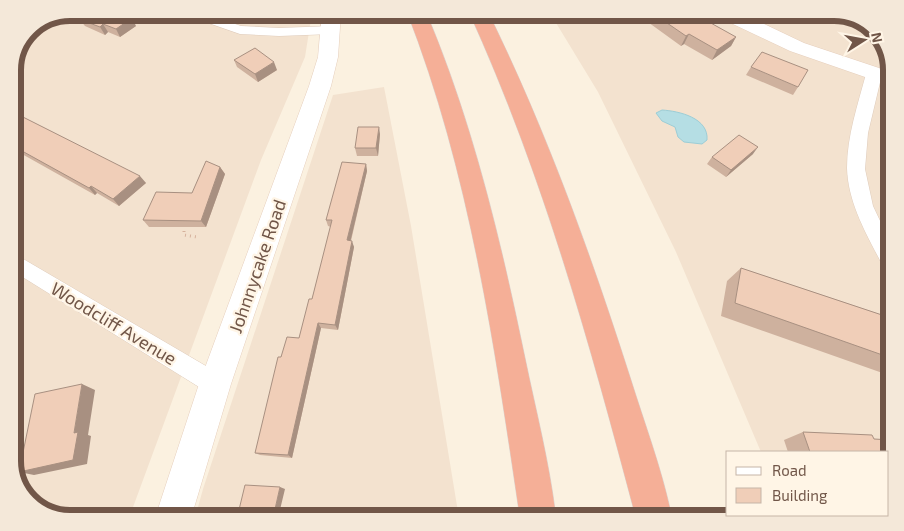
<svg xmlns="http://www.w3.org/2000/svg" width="904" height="531" font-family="'Exo 2',sans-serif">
  <rect width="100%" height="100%" fill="#fbf1e0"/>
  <path fill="#f3e2cf" d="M70 13H312L305 57 261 160 129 518H70L41 511 20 490 13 464V67L30 29Z
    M550 13H834L863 20 884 41 891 67V461L888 475V452H761L676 252 598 92Z
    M384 87 411 226 459 518H195L203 489 333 95Z"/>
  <path fill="#b5dee4" stroke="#9ccdd6" d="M662 110C679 111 709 118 707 140L702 144 684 142 678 137 675 127 662 121 656 113Z"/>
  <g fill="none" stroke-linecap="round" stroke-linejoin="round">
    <defs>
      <path id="street" d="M177 12H200L241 26 279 28 332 26 339 30 332 34 279 36 240 34Z
        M874 69 882 74 868 133 865 169 873 206 891 244V270L884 268C868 237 848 204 847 168 847 136 858 104 866 74Z
        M13 253 223 376 226 384 223 392 215 395 207 392 13 271Z"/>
      <path id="secondary" d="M322 12H341L338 57 331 86 231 384 191 518H155L199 384 309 86 318 57Z
        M714 12H739L804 43 891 72V86L790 51 716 16Z"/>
      <path id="highway" d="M407 12H426C473 123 501 242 525 358 536 411 550 465 556 518H520C495 348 470 173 407 12Z
        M469 12H488C546 130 590 252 630 377 644 422 663 472 672 518H636C590 344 544 177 469 12Z"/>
    </defs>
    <use href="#street" stroke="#dfccbc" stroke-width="1"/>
    <use href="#secondary" stroke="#e6cfbd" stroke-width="1"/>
    <use href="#highway" stroke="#dad3cf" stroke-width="1"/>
    <path stroke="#d5b19c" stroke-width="3" stroke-dasharray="1 4" stroke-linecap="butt" d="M184 226V235L197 237"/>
    <use href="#street" fill="#fff" fill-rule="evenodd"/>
    <use href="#secondary" fill="#fff" fill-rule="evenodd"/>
    <use href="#highway" fill="#f5af97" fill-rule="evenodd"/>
  </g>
  <path fill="#ceb19e" d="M634 12H680L736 37 731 46 712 60 684 44 681 46Z
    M79 19 136 26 120 37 108 32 105 35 85 26Z
    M234 60 277 70 258 82 237 67Z
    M751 67 798 87 793 95 746 75Z
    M13 112 146 183 119 206 97 193 95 195 13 149Z
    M380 134 378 156H357L355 148Z
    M753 154 726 177 707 164 712 157Z
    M366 164 367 171 351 241 354 247 338 330 321 328 292 458 260 455 255 453 281 357 299 338 312 299 331 227 328 226 326 220Z
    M220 167 225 174 206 227H149L143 220 192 193Z
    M741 268 891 318V376L721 316 727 281Z
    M803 432 874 439 888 452H788L784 440Z"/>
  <path fill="#a89081" d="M822 12H834L842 15 813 21 818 13Z
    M132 18 136 26 120 37 116 29Z
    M103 24 108 32 105 35 100 27Z
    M689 34 684 44 681 46 686 36Z
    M736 37 731 46 712 60 717 50Z
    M274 62 277 70 258 82 255 74Z
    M379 127 380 134 378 156 376 148Z
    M758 147 753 154 726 177 731 170Z
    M366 164 367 171 349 247 347 240Z
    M220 167 225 174 206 227 201 221Z
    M140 176 146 183 119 206 113 199Z
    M91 186 97 193 95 195 89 188Z
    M352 241 354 247 338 330 335 325Z
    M318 323 321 328 292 458 288 455Z
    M82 384 95 390 88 435 91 436 87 464 34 475 19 472 74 433Z
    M13 412 21 416 13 425Z
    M280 487 285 489 278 518H273Z"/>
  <path fill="#f0ceb8" stroke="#a89081" d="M89 12H117L132 18 116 29 103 24 100 27 79 19Z
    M651 12H680L682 14 684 12H691L736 37 717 50 689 34 686 36Z
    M255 48 274 62 255 74 234 60Z
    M762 52 808 70 798 87 751 67Z
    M13 112 140 176 113 199 91 186 89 188 13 146Z
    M358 127H379L376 148H355Z
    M739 135 758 147 731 170 712 157Z
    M206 161 220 167 201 221 143 220 156 192 192 193Z
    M342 162 366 164 347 240 352 241 335 325 318 323 288 455 255 453 278 357H281L287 337 299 338 309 299H312L332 220H326Z
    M741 268 891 318V358L735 303Z
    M82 384 74 433 78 432 73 460 19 472 35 394Z
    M803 432 872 435 874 439 891 440 892 461 888 475V452H810Z
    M245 485 280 487 273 518H237Z"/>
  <g text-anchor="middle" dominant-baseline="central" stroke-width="4.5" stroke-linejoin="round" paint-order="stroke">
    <g font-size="18" fill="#715648" stroke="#fff5e6">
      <text transform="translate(257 266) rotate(-71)">Johnnycake Road</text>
      <text transform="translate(114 323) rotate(31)">Woodcliff Avenue</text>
    </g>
  </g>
  <path d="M0 0H904V531H0ZM70 21H834A49 49 0 0 1 883 70V461A49 49 0 0 1 834 510H70A49 49 0 0 1 21 461V70A49 49 0 0 1 70 21Z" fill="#f4e8d9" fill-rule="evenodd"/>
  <path fill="none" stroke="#715648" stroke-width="6" d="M70 21H834A49 49 0 0 1 883 70V461A49 49 0 0 1 834 510H70A49 49 0 0 1 21 461V70A49 49 0 0 1 70 21Z"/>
  <rect x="726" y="451" width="162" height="65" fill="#fff5e6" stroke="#c6b5a7"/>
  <rect x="736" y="467" width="25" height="8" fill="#ffffff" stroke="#c6b5a7"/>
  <text x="772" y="476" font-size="15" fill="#715648">Road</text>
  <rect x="736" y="488" width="25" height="15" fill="#f0ceb8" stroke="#c6b5a7"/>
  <text x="772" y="501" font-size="15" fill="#715648">Building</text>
  <g transform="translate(864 40) rotate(79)" stroke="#fff5e6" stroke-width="4" paint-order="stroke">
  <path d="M0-4L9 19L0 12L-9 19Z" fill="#715648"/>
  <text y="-8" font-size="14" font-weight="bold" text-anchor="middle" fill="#715648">N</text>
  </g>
</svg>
